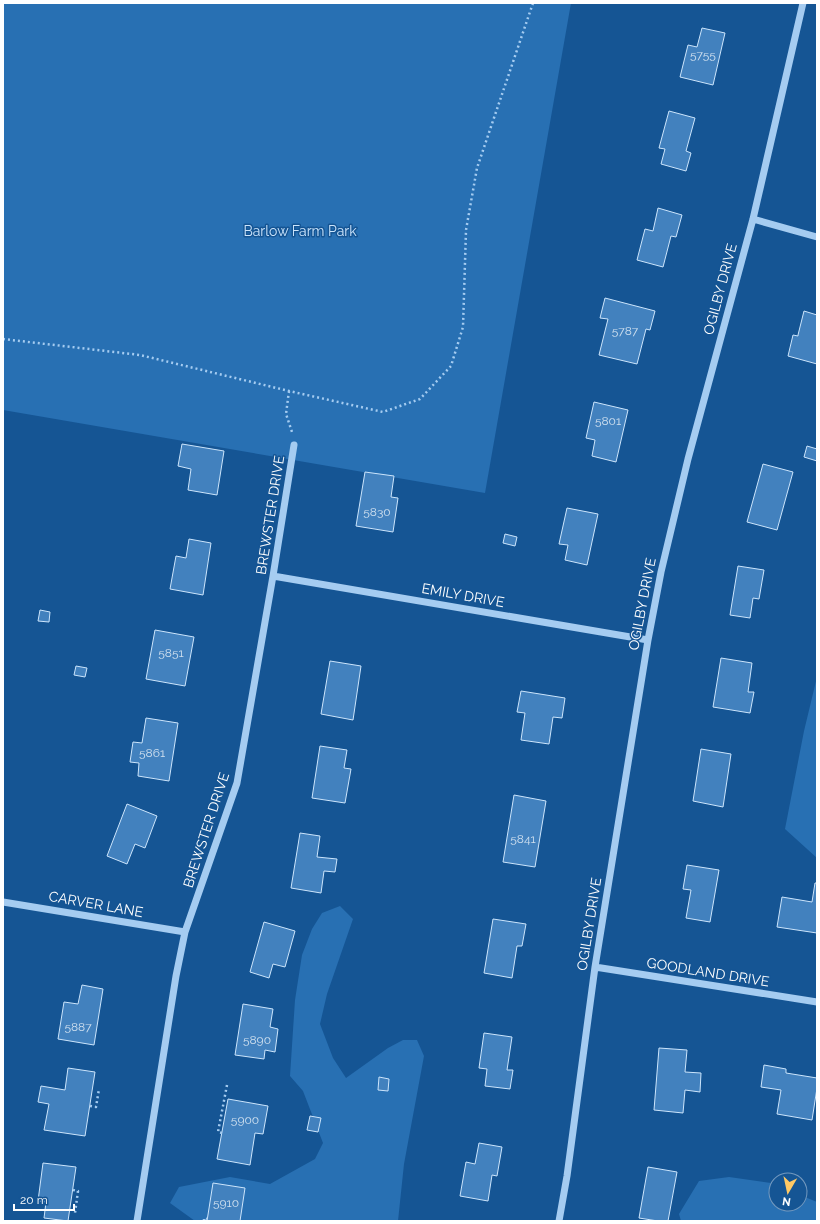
<svg xmlns="http://www.w3.org/2000/svg" width="820" height="1224" font-family="Raleway,sans-serif">
  <rect width="100%" height="100%" fill="#155594"/>
  <path fill="#2870b3" d="M3 3H571L485 493 3 410Z
    M817 677V858L785 829 804 731Z
    M340 906 353 919 327 994 320 1024 333 1058 346 1078 388 1048 403 1040H417L424 1056 404 1164 398 1221H195L170 1203 179 1187 230 1177 270 1184 315 1159 323 1143 303 1091 290 1076 295 1000 302 955 312 929 322 913Z
    M729 1177 771 1183 776 1185V1204H800V1195L817 1202V1221H681L679 1214 699 1181Z"/>
  <path fill="#4281be" stroke="#cce5fc" d="M702 28 725 33 713 85 680 77 688 45 697 47Z
    M669 111 695 118 686 151 691 153 686 171 661 164 665 149 659 148Z
    M658 208 682 215 676 237 671 236 663 267 637 260 645 229 653 231Z
    M605 298 655 311 650 330 646 329 637 364 599 355 608 319 600 318Z
    M804 311 817 315V364L788 356 793 335 798 336V335Z
    M594 402 628 410 616 462 592 456 595 440 586 438Z
    M182 444 224 451 217 495 188 490 191 469 178 466Z
    M807 446 817 449V461L804 457Z
    M763 464 793 472 777 530 747 522Z
    M365 472 394 476 391 497 398 498 393 532 356 526Z
    M567 508 598 514 587 565 565 560 568 545 559 544Z
    M505 534 517 537 515 546 503 543Z
    M189 539 211 543 203 595 170 589 176 556 186 558Z
    M738 566 764 570 759 599 753 598 750 618 730 615Z
    M40 610 50 612 49 622 38 621Z
    M155 630 194 637 185 686 146 679Z
    M721 658 752 663 748 692H754L750 713 713 707Z
    M330 661 361 666 353 720 321 714Z
    M76 666 87 668 85 677 74 675Z
    M521 691 565 698 562 718 553 717 549 744 521 740 525 713 517 712Z
    M146 718 178 723 169 781 138 776 139 763 130 762 133 742 142 743Z
    M320 746 347 750 344 768 351 769 345 803 312 798Z
    M701 749 731 754 723 807 693 801Z
    M514 795 546 801 535 867 503 862Z
    M127 804 157 816 145 848 135 844 127 864 107 856Z
    M300 833 320 836 317 857 337 859 335 872 324 871 321 893 291 888Z
    M687 865 719 870 710 922 686 918 691 890 683 889Z
    M815 883H817V933L777 927 782 897 812 902Z
    M493 919 526 924 522 946H517L512 978 484 973Z
    M264 922 295 931 285 967 273 964 269 978 250 972Z
    M82 985 103 989 94 1045 58 1039 64 1002 78 1004Z
    M243 1004 273 1009 270 1027 278 1029 275 1052 265 1050 264 1059 235 1055Z
    M484 1033 512 1037 507 1070H513L510 1089 485 1086 487 1069 479 1068Z
    M659 1048 687 1050 685 1072 701 1073 700 1092 685 1090 683 1113 654 1110Z
    M764 1065 786 1069V1073L817 1078V1088L812 1120 777 1114 781 1090 761 1087Z
    M68 1068 95 1072 85 1136 44 1130 49 1104 38 1102 41 1086 65 1090Z
    M379 1077 389 1079 388 1091 378 1090Z
    M228 1099 268 1106 263 1134 255 1133 250 1165 217 1159Z
    M310 1116 321 1118 318 1132 307 1130Z
    M479 1143 502 1147 497 1176 492 1175 488 1201 460 1196 466 1162 475 1164Z
    M43 1163 76 1167 68 1221 44 1218 46 1202 38 1201Z
    M648 1167 677 1172 668 1221H658L639 1218Z
    M213 1183 245 1188 240 1221H207Z"/>
  <g fill="none" stroke-linecap="round" stroke-linejoin="round">
    <path stroke="#a5ccf1" stroke-width="2.5" stroke-dasharray="2 3" stroke-linecap="butt" d="M3 339 140 355 289 391 383 412 420 399 451 366 463 327 466 230 477 168 533 3
      M289 391 286 414 292 432
      M90 1106 96 1107 99 1089
      M222 1133 218 1132 227 1085
      M73 1190 78 1191 75 1213
      M204 1221V1218L207 1219"/>
    <path stroke="#a5ccf1" stroke-width="7" d="M753 219 817 237
      M273 576 648 640
      M3 902 185 932
      M595 967 817 1002
      M137 1221 176 976 185 932 237 783 273 576 294 445
      M559 1221 567 1176 595 967 648 640 661 572 688 459 753 219 803 3"/>
  </g>
  <g text-anchor="middle" dominant-baseline="central" stroke-width="3" stroke-linejoin="round" paint-order="stroke">
    <g font-size="12" fill="#d0e0ef">
      <text x="703" y="55">5755</text>
      <text x="625" y="331">5787</text>
      <text x="608" y="421">5801</text>
      <text x="377" y="512">5830</text>
      <text x="171" y="653">5851</text>
      <text x="152" y="753">5861</text>
      <text x="523" y="839">5841</text>
      <text x="78" y="1027">5887</text>
      <text x="257" y="1040">5890</text>
      <text x="245" y="1120">5900</text>
      <text x="226" y="1203">5910</text>
    </g>
    <g font-size="14" fill="#cce5fc" stroke="#155594">
      <text x="300" y="231">Barlow Farm Park</text>
    </g>
    <g font-size="14" fill="#fff" stroke="#155594">
      <text transform="translate(720 289) rotate(-75)">OGILBY DRIVE</text>
      <text transform="translate(270 515) rotate(-81)">BREWSTER DRIVE</text>
      <text transform="translate(463 595) rotate(10)">EMILY DRIVE</text>
      <text transform="translate(642 604) rotate(-79)">OGILBY DRIVE</text>
      <text transform="translate(206 830) rotate(-72)">BREWSTER DRIVE</text>
      <text transform="translate(96 904) rotate(10)">CARVER LANE</text>
      <text transform="translate(589 924) rotate(-81)">OGILBY DRIVE</text>
      <text transform="translate(708 972) rotate(9)">GOODLAND DRIVE</text>
    </g>
  </g>
  <rect width="820" height="1224" fill="none" stroke="#ffffff" stroke-width="8"/>
  <g transform="translate(788 1192) rotate(189)"><circle r="19" fill="#155594" stroke="#7399bf"/>
  <path d="M0-3L7 15L0 10L-7 15Z" fill="#ffc965"/>
  <text y="-6" font-size="11" font-weight="bold" text-anchor="middle" fill="#ffffff">N</text>
  </g>
  <path d="M14 1204v6h60v-6" fill="none" stroke="#ffffff" stroke-width="2"/>
  <text x="20" y="1204" font-size="12" fill="#ffffff" stroke="#155594" stroke-width="3" paint-order="stroke">20 m</text>
</svg>
